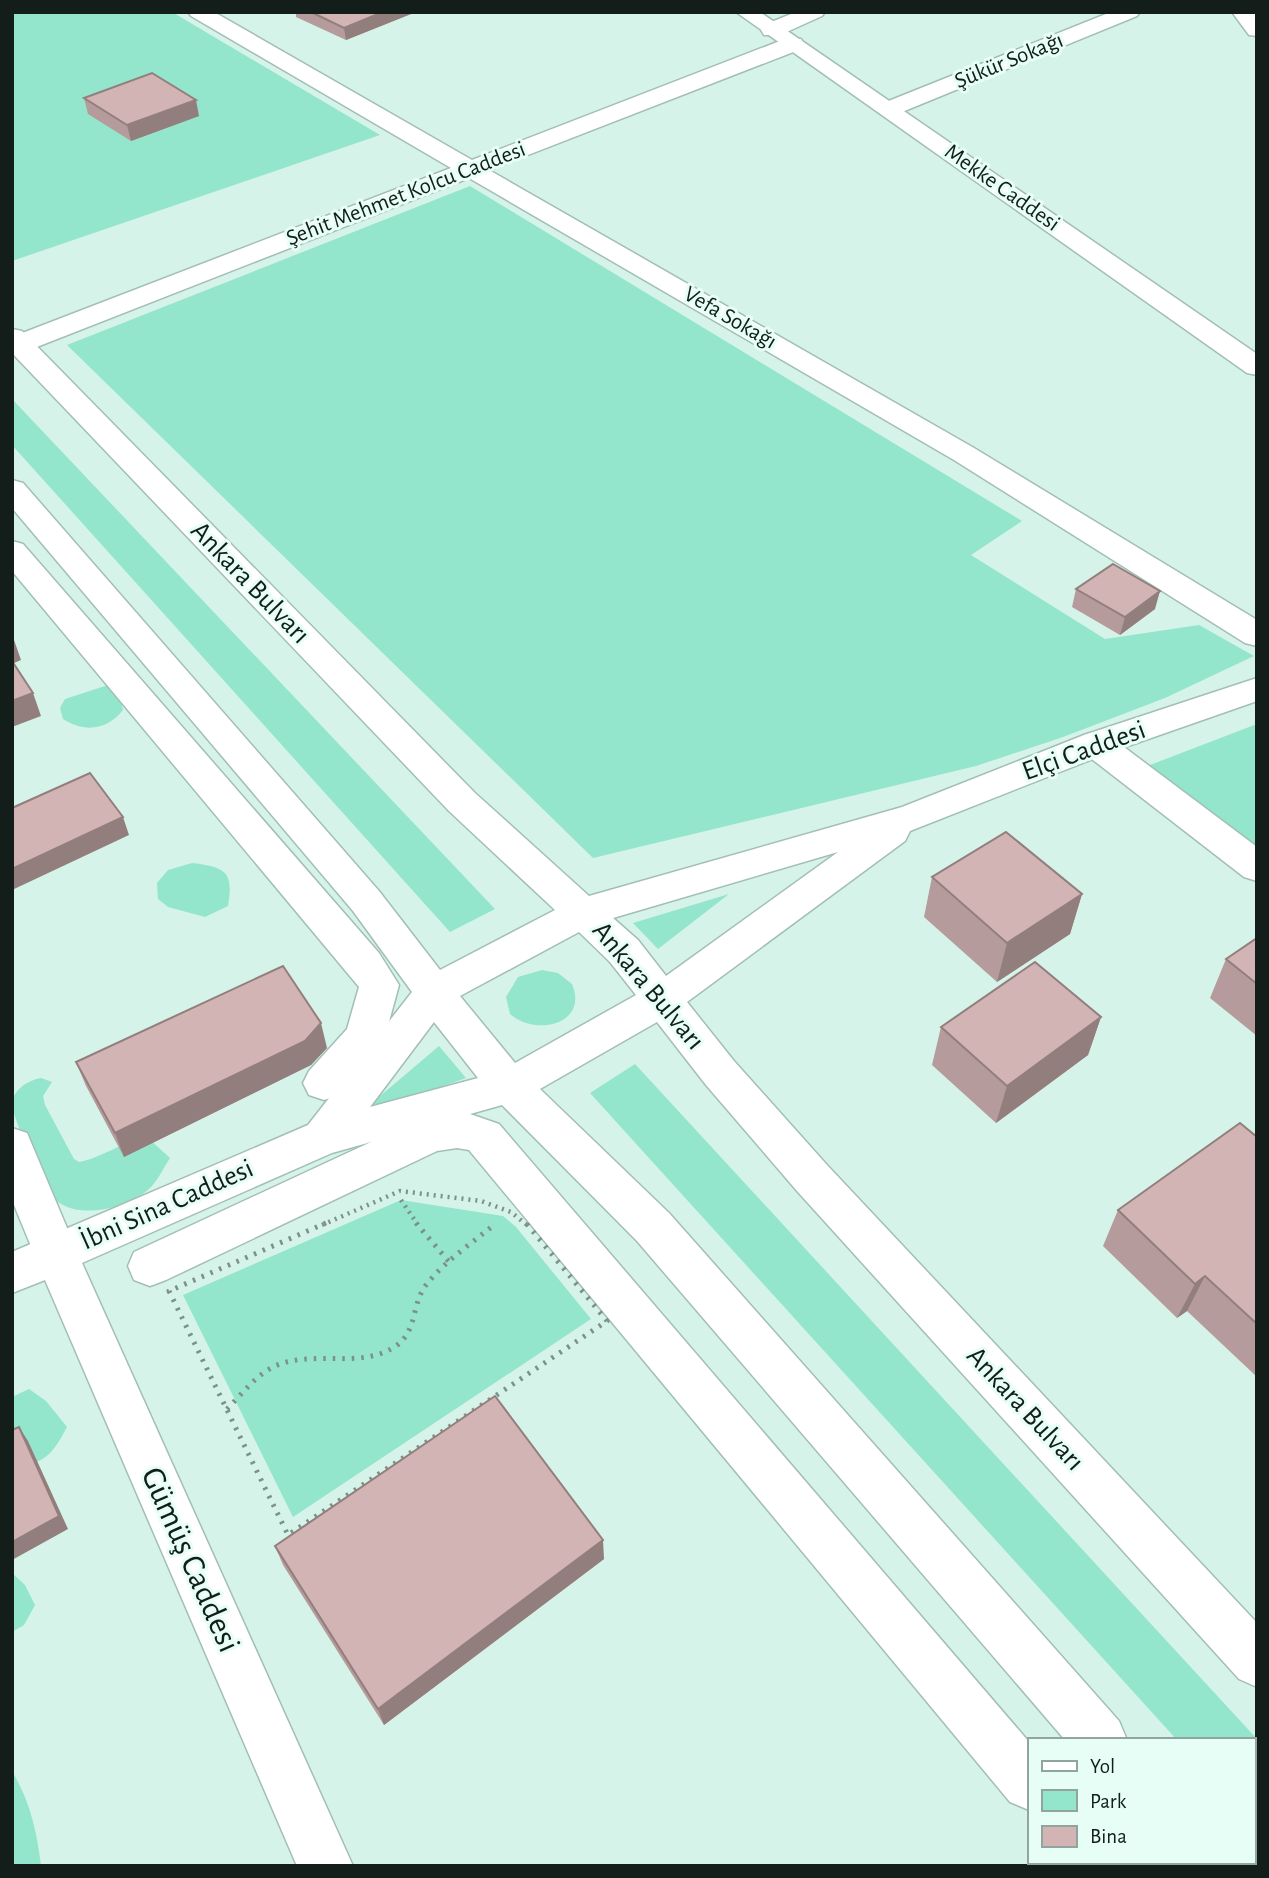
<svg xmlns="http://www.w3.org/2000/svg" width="1269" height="1878" font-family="'Alegreya Sans',sans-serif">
  <rect width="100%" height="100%" fill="#d5f3e8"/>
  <path fill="#93e6cb" d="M12 12H172L380 135 12 261Z
    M470 186 1022 521 971 555 1105 639 1199 625 1254 656 1165 698 1063 737 976 766 593 858 67 345Z
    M12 399 495 909 450 932 12 445Z
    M108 685 120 698 123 710C107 730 85 733 63 719L60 708 65 699Z
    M1257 724V850L1150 765Z
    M192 863C225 867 234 871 228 906L205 917 168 907 158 899 157 883 168 870Z
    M729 894 658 949 633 923Z
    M542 970 558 973 572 984C589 1024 536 1037 510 1014L506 997 518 977Z
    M439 1046 466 1078 378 1109 373 1102Z
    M635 1064 1257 1739V1828L1253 1824V1740H1177L590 1093Z
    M41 1078 52 1082 43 1096 45 1105 74 1159 79 1162C105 1157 120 1141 149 1139L170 1158C164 1167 159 1178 152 1186 133 1207 82 1220 58 1202 45 1193 15 1122 12 1106 11 1091 28 1080 41 1078Z
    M401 1200 503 1216 516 1227 591 1319 293 1517 183 1295Z
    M29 1389 46 1401 67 1427C51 1457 45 1462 12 1469V1397Z
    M12 1573 25 1585 35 1605 24 1625 12 1632Z
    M12 1771C30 1801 37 1832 41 1866H12Z"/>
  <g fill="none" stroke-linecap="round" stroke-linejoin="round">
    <defs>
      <path id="street" d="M188 12H214L472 160 785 39H801L804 44 801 49 489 170 974 448 1257 620V646L1245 643 954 460 469 178 29 350 12 351V337L451 168 191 16Z
        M796 12H825L822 16 780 35H764L761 30 764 25Z
        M1111 12H1140L1137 16 897 114H881L878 109 881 104Z
        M12 541 23 544 379 953 399 985 387 1029 369 1062 339 1095 324 1100 309 1095 303 1083 309 1071 347 1029 359 987 12 571Z
        M1096 732 1108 735 1257 847V881L1244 877 1084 753 1079 744 1084 735Z
        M457 1112 470 1114 499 1124 1029 1742V1810L1010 1802 469 1150 457 1148 437 1151 166 1280 150 1286 134 1280 128 1266 134 1252 414 1122Z
        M12 1128 27 1133 78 1254 72 1268 56 1274 40 1268 12 1200Z
        M1068 1862H1125L1127 1866H1070Z"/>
      <path id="secondary" d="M736 12H760L1257 354V375L1247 373Z
        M1232 12H1253L1257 16V36L1249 35Z
        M12 329 22 331 475 793 589 896 902 807 1084 735 1257 678V701L1108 753 910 831 905 841 687 1002 734 1061 827 1165 1257 1623V1687L1239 1679 797 1191 706 1085 657 1022 540 1089 669 1213 1119 1721 1127 1740H1065L637 1241 502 1105 332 1153 82 1263 353 1866H297L45 1280 12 1293V1252L308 1125 412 992 353 911 12 508V480L23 483 379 891 440 970 555 910 449 811 12 353ZM838 852 666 976 638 940 613 918ZM579 932 610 962 636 995 515 1063 460 996ZM434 1022 478 1078 370 1107Z
        M1179 1862H1236L1238 1866H1181Z"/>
    </defs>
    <use href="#street" stroke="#a3bfb5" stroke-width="3"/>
    <use href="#secondary" stroke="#a3bfb5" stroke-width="3"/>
    <path stroke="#7c918a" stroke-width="4.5" stroke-dasharray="2 5" stroke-linecap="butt" d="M401 1200 418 1225
      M322 1225 400 1191 481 1201 511 1212 527 1225"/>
    <path stroke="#7c918a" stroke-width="5" stroke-dasharray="2.5 7" stroke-linecap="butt" d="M326 1223 169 1291 288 1535 607 1321 526 1223
      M416 1223 450 1263
      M227 1409C242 1394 256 1375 275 1366 313 1349 360 1370 396 1346 418 1330 411 1305 426 1285 445 1261 472 1243 495 1224"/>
    <use href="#street" fill="#fff" fill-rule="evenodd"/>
    <use href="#secondary" fill="#fff" fill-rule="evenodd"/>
  </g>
  <path fill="#b59b9b" d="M296 12H416L346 40 296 17Z
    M84 98 199 116 131 141 88 114Z
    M1076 589 1155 609 1120 635 1072 607Z
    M932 877 1082 894 1070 934 997 982 924 917Z
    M1257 938V1036L1210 998 1226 959Z
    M1101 1017 1088 1055 996 1123 932 1065 941 1027Z
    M327 1048 311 1065 124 1157 86 1086 76 1062Z
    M1257 1137V1377L1187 1311 1177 1318 1103 1246 1118 1210Z
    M275 1546 604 1559 384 1725 283 1565Z"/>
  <path fill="#937e7e" d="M383 12H416L346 40 344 28Z
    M196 100 199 116 131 141 127 125Z
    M1160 591 1155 609 1120 635 1125 617Z
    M13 637 21 660 12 664V638Z
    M33 693 41 716 12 727V701Z
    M123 817 129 835 12 890V869Z
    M1082 894 1070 934 997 982 1007 943Z
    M1101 1017 1088 1055 996 1123 1007 1086Z
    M321 1023 327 1048 311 1065 124 1157 115 1133Z
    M1205 1276 1187 1311 1177 1318 1195 1284Z
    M19 1427 28 1441 68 1529 12 1560V1542Z
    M603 1540 604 1559 384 1725 378 1709Z"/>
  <path fill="#d2b4b4" stroke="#937e7e" stroke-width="2" d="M311 12H383L344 28Z
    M152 73 196 100 127 125 84 98Z
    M1113 564 1160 591 1125 617 1076 589Z
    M12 661 33 693 12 701Z
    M90 773 123 817 12 869V808Z
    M1006 832 1082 894 1007 943 932 877Z
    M1257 938V984L1226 959Z
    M1035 962 1101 1017 1007 1086 941 1027Z
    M283 966 321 1023 305 1041 115 1133 76 1062Z
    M1240 1123 1257 1137V1324L1205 1276 1195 1284 1118 1210Z
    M495 1396 603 1540 378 1709 275 1546Z
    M19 1427 59 1516 12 1542V1430Z"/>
  <g text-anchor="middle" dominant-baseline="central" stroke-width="6" stroke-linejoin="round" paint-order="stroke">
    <g font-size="23" fill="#131e1b" stroke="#e6fef6">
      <text transform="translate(1009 61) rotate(-22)">Şükür Sokağı</text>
      <text transform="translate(1002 188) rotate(35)">Mekke Caddesi</text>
      <text transform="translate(406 194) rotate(-21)">Şehit Mehmet Kolcu Caddesi</text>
      <text transform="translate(730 318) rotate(30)">Vefa Sokağı</text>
    </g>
    <g font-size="28" fill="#131e1b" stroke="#e6fef6">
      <text transform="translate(250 583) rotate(46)">Ankara Bulvarı</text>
      <text transform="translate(1084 751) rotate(-20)">Elçi Caddesi</text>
      <text transform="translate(648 986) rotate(50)">Ankara Bulvarı</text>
      <text transform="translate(167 1205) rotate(-24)">İbni Sina Caddesi</text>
      <text transform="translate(1025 1409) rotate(47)">Ankara Bulvarı</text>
    </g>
    <g font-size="33" fill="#131e1b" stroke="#e6fef6">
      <text transform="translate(190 1560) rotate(66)">Gümüş Caddesi</text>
    </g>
  </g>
  <rect width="1269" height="1878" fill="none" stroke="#131e1b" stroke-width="28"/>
  <rect x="1028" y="1738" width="228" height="126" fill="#e6fef6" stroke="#92a49e" stroke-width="2"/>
  <rect x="1042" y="1761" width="35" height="10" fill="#ffffff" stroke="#92a49e" stroke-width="2"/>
  <text x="1090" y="1773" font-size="21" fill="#131e1b">Yol</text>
  <rect x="1042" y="1790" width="35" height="21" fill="#93e6cb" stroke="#92a49e" stroke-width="2"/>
  <text x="1090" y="1808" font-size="21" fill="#131e1b">Park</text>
  <rect x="1042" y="1826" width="35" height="21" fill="#d2b4b4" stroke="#92a49e" stroke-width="2"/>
  <text x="1090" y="1843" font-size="21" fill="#131e1b">Bina</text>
</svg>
